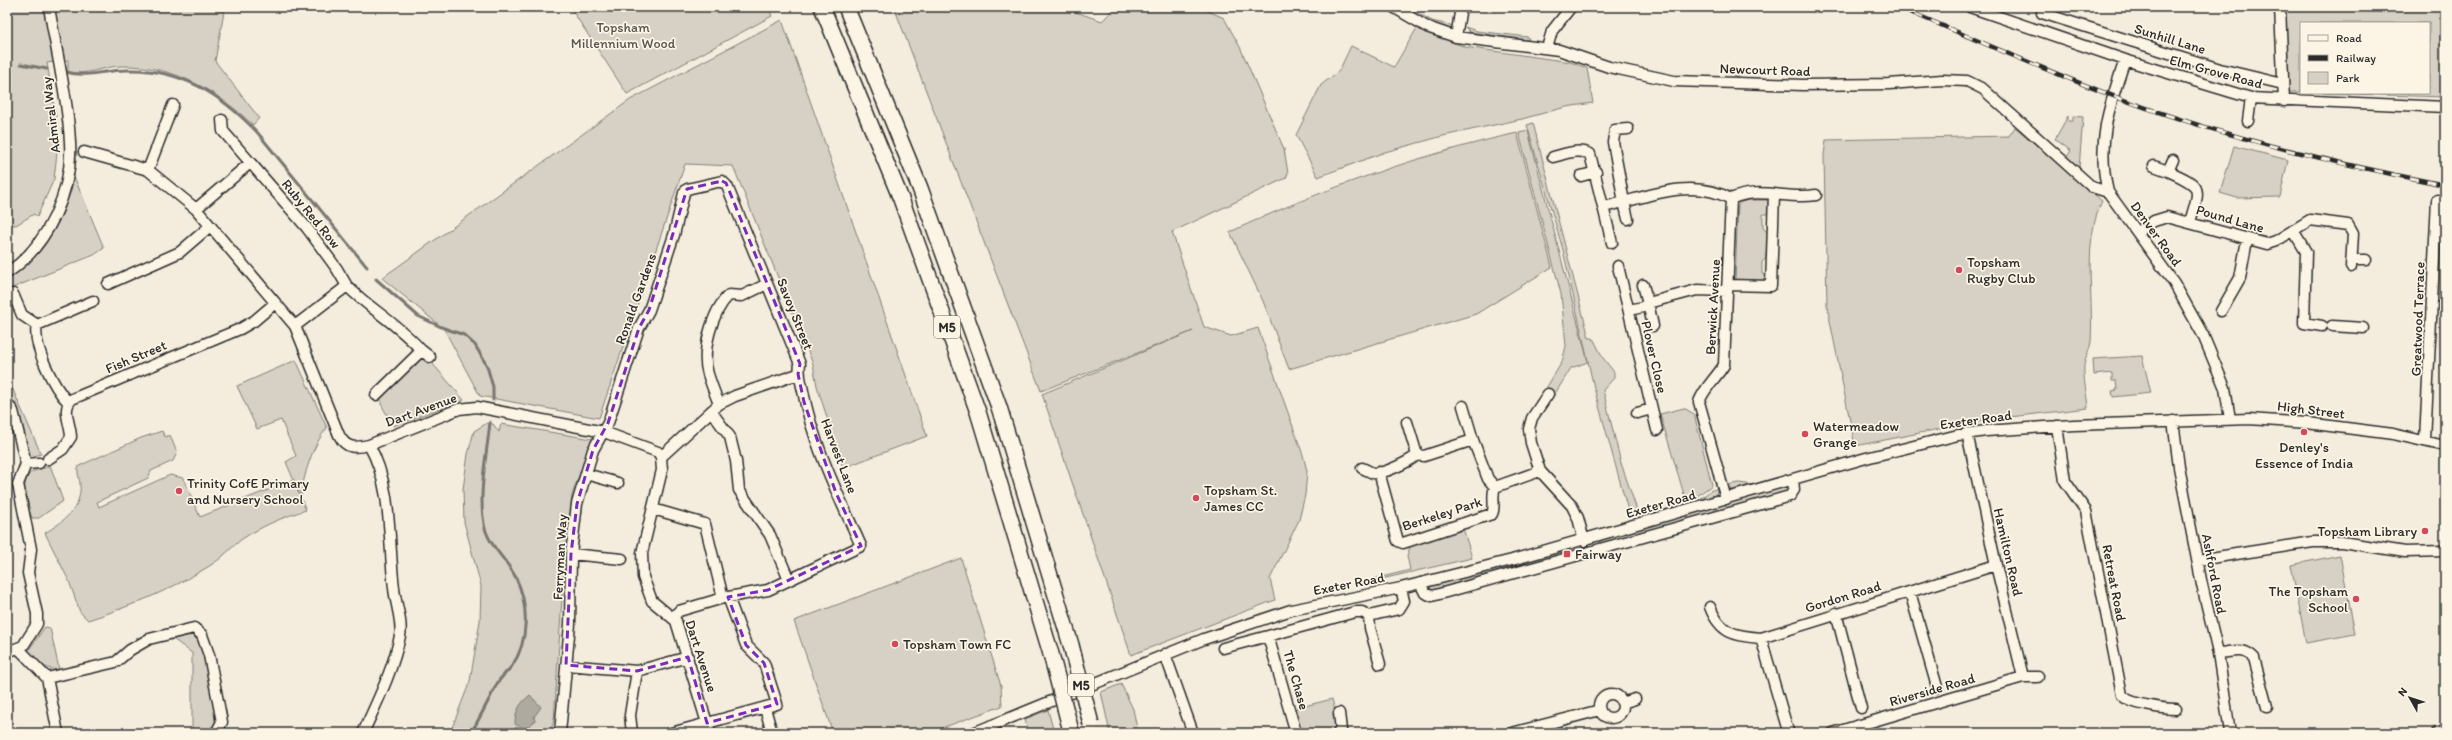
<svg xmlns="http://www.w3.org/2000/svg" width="2452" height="740" font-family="Itim,sans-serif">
  <rect width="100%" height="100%" fill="#f4edde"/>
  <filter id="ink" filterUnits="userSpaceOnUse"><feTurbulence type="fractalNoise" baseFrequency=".025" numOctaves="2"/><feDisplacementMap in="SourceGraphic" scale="8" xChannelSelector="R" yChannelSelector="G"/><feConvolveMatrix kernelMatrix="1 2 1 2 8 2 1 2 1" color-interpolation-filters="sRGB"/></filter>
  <g filter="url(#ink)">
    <path fill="#d6d1c4" stroke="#807e78" d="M7 7H225L215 61 259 118 253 125C217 91 174 65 122 66 104 66 87 76 68 72V60L47 63 59 135 54 179 37 217 34 214 16 225 7 224Z
      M570 7H768L772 16 627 94Z
      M894 7H1061L1102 21 1116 7H1199L1224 18 1240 47 1284 149 1288 173 1286 178 1172 232 1204 327 1231 336 1258 328 1303 455 1307 471 1305 495 1299 520 1270 579 1275 600 1131 655 1042 394 1193 331 1041 391Z
      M1401 7H1407L1432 21 1454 26 1450 30 1425 22Z
      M2285 7H2445V97L2322 93H2429V23H2301V92H2287Z
      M782 20 927 436 843 468 817 386 813 364 733 166 685 164 599 418 480 396 444 329 382 278 630 100Z
      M1465 27 1477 31 1528 37 1529 40 1470 32Z
      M1417 28 1465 47 1570 62 1587 68 1593 103 1566 107 1522 119 1443 136 1385 152 1318 177 1296 135 1321 85 1339 71 1351 46 1394 67Z
      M2068 116V121H2073V116L2083 117 2079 169 2066 158 2071 151 2055 139Z
      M1533 123 1589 338H1593L1603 358 1614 372V378L1603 390 1621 463 1638 513 1629 514 1594 388 1563 250 1527 125Z
      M2015 127 2102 201C2082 244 2094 295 2091 342 2090 350 2085 357 2084 365 2083 379 2087 395 2088 408L1984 420 1855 446 1827 306 1824 155 1826 140 2009 136Z
      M1528 131 1588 362 1571 368 1553 397 1545 390 1562 362 1566 346 1561 294 1519 133Z
      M1517 133 1552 267 1476 314 1289 369 1263 301 1230 232C1322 189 1418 155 1517 133Z
      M2234 146 2288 160 2280 197 2237 198 2220 193Z
      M71 174H73L104 248 94 255 7 290V279L27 263 57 223Z
      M1749 200H1769V214H1763V228L1768 233 1766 258 1762 262V274L1768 275V283L1735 282 1738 205 1741 202Z
      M423 355 432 363 464 400 393 426 381 404V397Z
      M2142 356 2151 393 2113 397 2112 391 2117 390 2116 381H2112V373L2094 375 2093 359Z
      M296 360 327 428C313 444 303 476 301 497L286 462 296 456 281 420 257 429 237 386Z
      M7 376 41 454 34 456 30 454 17 404 7 396Z
      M1684 408 1694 414 1712 485 1693 499 1686 501 1660 414Z
      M487 423 493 424 499 432 501 424 592 439 572 495 563 583 554 720 552 727 546 733H450L470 681 480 621 481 586 464 522 463 489 468 454 474 431Z
      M162 431 165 437 170 435 177 453 173 461 151 471 148 478 97 502 99 507 170 475 183 478 200 517 293 480 306 510C283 517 262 526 242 539 231 547 223 558 211 565 173 589 132 606 88 620L80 612 69 581 45 533C63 522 82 508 80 485 80 479 76 472 79 466L141 438Z
      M50 465 63 501 39 518H32C28 507 18 481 32 472 38 469 44 469 50 465Z
      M1739 483 1754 485 1733 491 1726 485Z
      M1785 487 1789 488V492L1595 547 1602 540 1609 537Z
      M1718 488 1715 497 1695 503 1710 491Z
      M1463 528 1472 558 1386 578 1374 579 1410 570 1407 556 1411 544Z
      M1561 551 1564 555 1432 592 1429 589 1433 585Z
      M2340 555 2355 634 2306 643 2291 565Z
      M961 558 1001 686 1002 706 928 733H833L794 621Z
      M45 627 50 628 59 669C48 672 33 660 28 651Z
      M192 635 201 644 214 707 215 722 210 730 192 733V653L173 639Z
      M1121 684 1133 709 1138 733H1110L1101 692Z
      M1332 699 1338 722 1331 733H1300L1293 709Z
      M1048 710 1054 733H1028L1025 719Z"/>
    <path fill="#afaaa0" stroke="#7a7771" d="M530 695 541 707 534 717 535 721 525 729 515 724C515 711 520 703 530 695Z"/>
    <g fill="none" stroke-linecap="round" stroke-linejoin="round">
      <path stroke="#7a7771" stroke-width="3" d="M7 63 9 64
        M21 64 47 69
        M66 72C86 78 105 70 126 70 180 68 220 94 257 132L367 267
        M376 279 418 316 441 327 464 335 475 345 487 366 493 387V400
        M471 733C481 716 489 699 498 682 502 676 508 671 512 666 529 641 529 605 516 578 507 559 488 546 484 524 478 493 487 454 490 422"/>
      <defs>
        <path id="minor" d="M1393 7 1427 27 1456 37 1559 50 1609 67 1674 81 1803 85 1889 84 1942 80 1967 81 1983 89 2092 187 2108 192
          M1970 7 2125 60 2251 98 2445 107
          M2280 7 2284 101
          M2042 13 2220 69 2283 84
          M1456 37 1461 7
          M1547 48 1552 31 1571 7
          M2125 60C2109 106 2096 143 2108 192L2174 283 2203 335 2225 388 2230 419
          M222 120 223 131 307 228 337 269 347 286
          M2248 121 2251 98
          M84 152 148 170 196 209 295 326 339 435C346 449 355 448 369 445L459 409 477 407 604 432 658 452 661 457 662 470 642 553 643 577 652 601 676 621 710 733
          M1553 157C1565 154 1579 148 1590 154L1612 243
          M2154 166 2168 171 2173 160
          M148 170 173 105
          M2168 171C2204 187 2200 187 2190 222
          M1581 176 1596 172
          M1731 199C1759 186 1787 200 1816 195
          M1604 207 1624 202 1613 142 1615 130 1628 129
          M196 209 250 163
          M1628 219 1624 202C1659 192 1697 180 1731 199
          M2293 230 2306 252 2304 323 2322 326
          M2138 232 2154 221 2167 217 2267 244 2276 241 2310 220 2348 225 2353 234 2351 267
          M2352 260H2366
          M1618 266 1657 430
          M7 273C48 246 73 190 70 142 68 99 56 50 49 7
          M108 284 180 252 209 227
          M1728 285 1771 286 1774 194
          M13 294 22 315 37 325
          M1629 310 1643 307 1648 303 1643 285
          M2221 311 2240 278 2247 240
          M295 326 347 286C371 310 398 324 421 350L420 352 376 395
          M1653 326 1648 303 1697 290 1727 291
          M2332 326 2363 328
          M421 350 430 357
          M1548 394 1532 418 1529 429 1531 443 1540 471 1572 506 1578 518 1584 541
          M68 402C54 388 32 345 37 325L93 301
          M7 404 13 411 26 464
          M719 404C715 394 711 384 708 374 701 352 712 311 729 295L742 296 767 284
          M1463 406 1473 440
          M711 411 730 437 736 461 739 490 770 535 789 580
          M1637 413 1652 409
          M2173 421 2179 467 2202 585 2218 653 2230 733
          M1407 422 1417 455
          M2057 426 2065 481 2086 511 2122 695C2128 704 2165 709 2176 709
          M1967 433 1996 565 2023 677
          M2425 440 2437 200
          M661 457 719 404 735 396 798 374
          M48 459 63 449 71 437C71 425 61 409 72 399L240 329 254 321 274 304
          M1362 468C1365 469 1370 472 1373 473 1383 475 1410 461 1417 455L1424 456 1473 440 1488 479 1495 487
          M1379 472 1398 541 1403 543 1492 514C1496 506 1491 496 1495 487L1540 471
          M586 474 618 483
          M1726 499 1699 402C1704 388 1716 378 1724 365L1731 199
          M653 509 705 524 723 598
          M571 554 622 559
          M2198 560 2313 542H2342L2405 552 2445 551
          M1420 583 1425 593 1432 596 1790 496 1794 490 1793 479
          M1910 592 1937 687
          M1710 607C1720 633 1734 636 1761 638L1996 565
          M1836 613 1861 708
          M1369 616 1370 628 1380 664
          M1761 638 1788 731
          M1223 648 1268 636
          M19 649 47 678 58 733
          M7 652 23 646 37 624V614L28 573 31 549 18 484 26 464 39 463
          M2218 653C2232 653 2243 646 2254 658L2267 707
          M1165 654 1193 733
          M566 665 637 671 688 657
          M47 678 116 662 130 650 149 639 194 628 202 635 209 655 222 722 216 733
          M1599 706a12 12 0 1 1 24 0a12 12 0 1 1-24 0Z
          M1622 703 1635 699
          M765 708 772 733
          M363 733C377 702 393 670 400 636 403 622 395 602 394 588 388 541 393 487 369 445
          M560 733 570 624 571 554 577 504 593 450 608 423 639 328 649 310 674 235 684 193 687 189 722 181 727 186 800 364C798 375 801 381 803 391 813 445 839 496 861 546L768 590 723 598 679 611 673 617
          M632 733 630 715 637 671
          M671 733 777 704 764 663 746 645 728 597
          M973 733 1204 639 1291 610 1401 588 1512 560 1866 458 1958 435 1986 431 2074 425 2249 419 2307 423 2393 434 2445 446
          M1296 733 1268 636 1355 612H1362L1369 616 1399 609 1404 601 1401 588
          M1338 733 1341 730 1339 713
          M1512 733 1600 710
          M1833 733 2023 677H2038
          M2437 733 2445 731"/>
        <path id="highway" d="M822 7 901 199 978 412 1051 654
          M846 7 920 188 999 407 1071 645"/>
      </defs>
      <use href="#minor" stroke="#2b2b2b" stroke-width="13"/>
      <use href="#highway" stroke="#2b2b2b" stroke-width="18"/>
      <use href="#minor" stroke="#fcf5e5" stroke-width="10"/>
      <use href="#highway" stroke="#fcf5e5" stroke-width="15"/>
      <defs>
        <path id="rail" d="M1898 7C1973 38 2048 72 2124 100 2228 138 2337 164 2445 185"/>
      </defs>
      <use href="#rail" stroke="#2b2b2b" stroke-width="4.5"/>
      <use href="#rail" stroke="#fcf5e5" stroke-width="3" stroke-dasharray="9" stroke-linecap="butt"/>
      <defs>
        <path id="highway-bridge" d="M1071 645 1091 724
          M1051 654 1071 731"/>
      </defs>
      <use href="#highway-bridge" stroke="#2b2b2b" stroke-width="18" stroke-linecap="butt"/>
      <use href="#highway-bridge" stroke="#fcf5e5" stroke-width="15"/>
    </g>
  </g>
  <path fill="none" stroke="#7b2cbf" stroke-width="3" stroke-dasharray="8 5" stroke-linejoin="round" d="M722 181 726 183 800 364 798 374 804 402 836 493 861 546 768 590 728 597 746 645 764 663 777 704 707 723 688 657 637 671 566 665 571 554 577 504 593 450 608 423 639 328 649 310 687 189Z"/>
  <g fill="#d1495b" stroke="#fcf5e5" stroke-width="1.5">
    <circle cx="1959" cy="270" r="4"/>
    <circle cx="2304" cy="432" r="4"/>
    <circle cx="1805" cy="434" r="4"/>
    <circle cx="179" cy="491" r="4"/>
    <circle cx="1196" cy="498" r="4"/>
    <circle cx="2425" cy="531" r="4"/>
    <rect x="1563" y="550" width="8" height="8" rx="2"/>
    <circle cx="2356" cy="599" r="4"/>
    <circle cx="895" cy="644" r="4"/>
  </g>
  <g text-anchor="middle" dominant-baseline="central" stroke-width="3.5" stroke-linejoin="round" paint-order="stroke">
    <g fill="#fcf5e5" stroke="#6a6863" stroke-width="1">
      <rect x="934" y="316" width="26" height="22" rx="3"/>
      <rect x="1068" y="674" width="26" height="22" rx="3"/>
    </g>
    <g font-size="13" font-weight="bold" fill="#2b2b2b">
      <text x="947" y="327">M5</text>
      <text x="1081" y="685">M5</text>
    </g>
    <g font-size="14" fill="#565451" stroke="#fcf5e5">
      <text x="623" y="27">Topsham<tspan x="623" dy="16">Millennium Wood</tspan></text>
    </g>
    <g font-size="14" fill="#2b2b2b" stroke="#fcf5e5">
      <text transform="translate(2170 39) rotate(17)">Sunhill Lane</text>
      <text transform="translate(1765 70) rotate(2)">Newcourt Road</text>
      <text transform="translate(2216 72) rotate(15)">Elm Grove Road</text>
      <text transform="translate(51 115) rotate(-97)">Admiral Way</text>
      <text transform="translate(311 214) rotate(51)">Ruby Red Row</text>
      <text transform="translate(2230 219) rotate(16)">Pound Lane</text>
      <text transform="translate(2156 234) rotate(54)">Denver Road</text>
      <text transform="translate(636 299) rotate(-70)">Ronald Gardens</text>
      <text transform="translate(1713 307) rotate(-87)">Berwick Avenue</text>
      <text transform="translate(795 314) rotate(68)">Savoy Street</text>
      <text transform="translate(2418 319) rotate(-88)">Greatwood Terrace</text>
      <text transform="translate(136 357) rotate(-23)">Fish Street</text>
      <text transform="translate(1654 357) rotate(77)">Plover Close</text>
      <text transform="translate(421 410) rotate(-20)">Dart Avenue</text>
      <text transform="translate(2311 410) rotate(7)">High Street</text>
      <text transform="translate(1976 420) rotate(-8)">Exeter Road</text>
      <text transform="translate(839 456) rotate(69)">Harvest Lane</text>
      <text transform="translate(1661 504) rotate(-16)">Exeter Road</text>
      <text transform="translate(1442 514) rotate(-18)">Berkeley Park</text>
      <text transform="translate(2008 552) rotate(77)">Hamilton Road</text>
      <text transform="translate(560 557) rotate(-87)">Ferryman Way</text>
      <text transform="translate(2214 574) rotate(79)">Ashford Road</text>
      <text transform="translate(2114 583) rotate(79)">Retreat Road</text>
      <text transform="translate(1349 584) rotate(-11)">Exeter Road</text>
      <text transform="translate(1843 597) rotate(-17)">Gordon Road</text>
      <text transform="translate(701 656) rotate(72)">Dart Avenue</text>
      <text transform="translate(1296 680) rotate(74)">The Chase</text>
      <text transform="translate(1932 690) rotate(-16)">Riverside Road</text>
    </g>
    <g font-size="14" fill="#2b2b2b" stroke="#fcf5e5" text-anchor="start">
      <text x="1967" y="262">Topsham<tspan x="1967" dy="16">Rugby Club</tspan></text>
      <text x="1813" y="426">Watermeadow<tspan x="1813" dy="16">Grange</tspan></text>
      <text x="2304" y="447" text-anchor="middle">Denley's<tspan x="2304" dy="16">Essence of India</tspan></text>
      <text x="187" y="483">Trinity CofE Primary<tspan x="187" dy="16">and Nursery School</tspan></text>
      <text x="1204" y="490">Topsham St.<tspan x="1204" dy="16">James CC</tspan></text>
      <text x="2417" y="531" text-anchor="end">Topsham Library</text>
      <text x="1575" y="554">Fairway</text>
      <text x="2348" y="591" text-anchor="end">The Topsham<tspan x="2348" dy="16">School</tspan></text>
      <text x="903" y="644">Topsham Town FC</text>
    </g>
  </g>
  <rect width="2452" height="740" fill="none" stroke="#fcf5e5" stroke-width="24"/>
  <rect x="12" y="12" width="2428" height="716" fill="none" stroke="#2b2b2b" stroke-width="1.5" filter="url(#ink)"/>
  <rect x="2300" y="22" width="130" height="72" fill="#fcf5e5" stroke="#a8a49b"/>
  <rect x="2308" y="35" width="20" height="6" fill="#fcf5e5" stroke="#a8a49b"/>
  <text x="2336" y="42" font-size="12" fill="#2b2b2b">Road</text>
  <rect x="2308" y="55" width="20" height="6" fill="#2b2b2b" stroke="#a8a49b"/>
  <text x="2336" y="62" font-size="12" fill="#2b2b2b">Railway</text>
  <rect x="2308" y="72" width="20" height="12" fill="#d6d1c4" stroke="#a8a49b"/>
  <text x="2336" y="82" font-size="12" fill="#2b2b2b">Park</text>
  <g transform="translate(2410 698) rotate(309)" stroke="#fcf5e5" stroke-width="3" paint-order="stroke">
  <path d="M0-3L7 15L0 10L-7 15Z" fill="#2b2b2b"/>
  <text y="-6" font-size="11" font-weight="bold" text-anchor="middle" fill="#2b2b2b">N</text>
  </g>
</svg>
